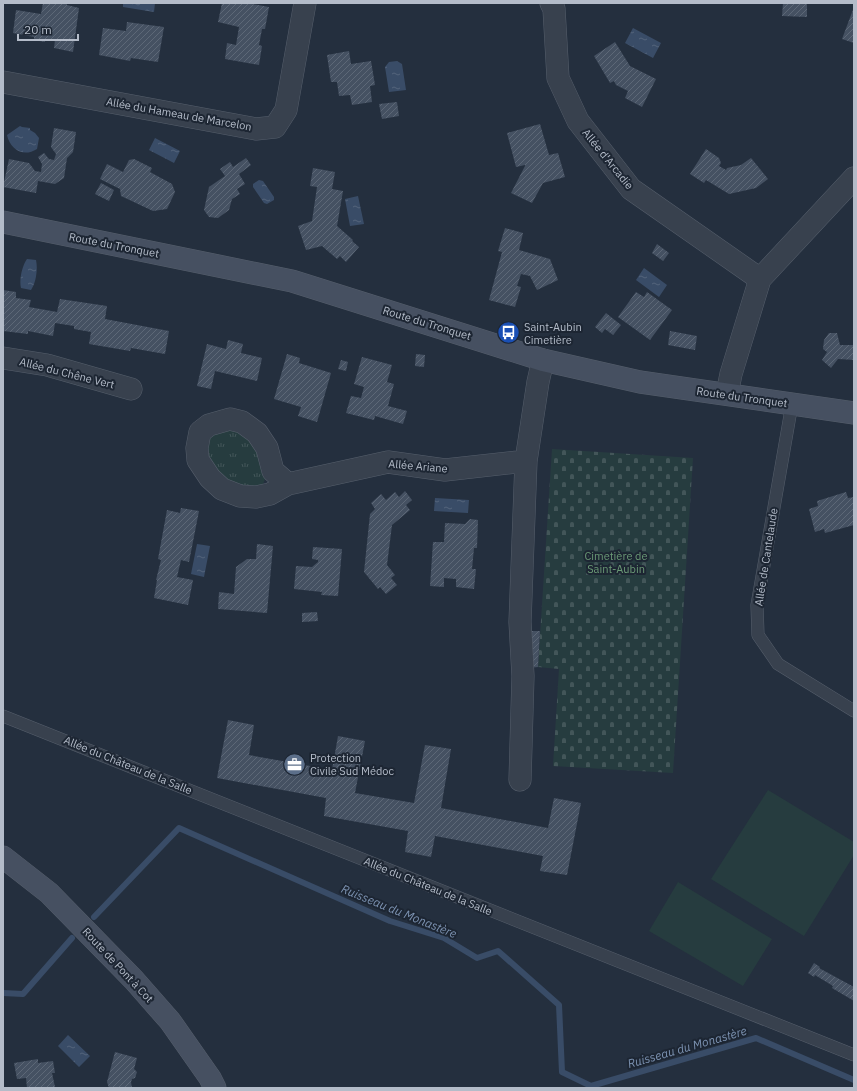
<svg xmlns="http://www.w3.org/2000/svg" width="857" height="1091" font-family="'IBM Plex Sans',sans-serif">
  <defs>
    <pattern id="grass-tufts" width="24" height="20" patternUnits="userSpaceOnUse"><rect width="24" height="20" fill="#263c3f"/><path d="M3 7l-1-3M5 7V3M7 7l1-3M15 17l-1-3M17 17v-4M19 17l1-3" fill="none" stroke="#435659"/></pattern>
    <pattern id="cemetery-stones" width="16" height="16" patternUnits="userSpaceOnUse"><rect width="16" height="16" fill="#263c3f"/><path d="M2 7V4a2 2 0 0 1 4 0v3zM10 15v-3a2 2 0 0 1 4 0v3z" fill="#435659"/></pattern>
    <pattern id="water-ripples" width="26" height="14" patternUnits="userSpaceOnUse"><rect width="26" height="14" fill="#394c67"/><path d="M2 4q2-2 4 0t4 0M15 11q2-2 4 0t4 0" fill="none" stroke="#53647b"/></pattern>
    <pattern id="building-hatch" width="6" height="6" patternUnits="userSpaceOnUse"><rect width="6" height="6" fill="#455162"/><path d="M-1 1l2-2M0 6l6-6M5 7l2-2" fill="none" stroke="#5d6877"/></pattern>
  </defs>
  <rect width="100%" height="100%" fill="#242f3e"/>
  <path fill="url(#grass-tufts)" d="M233 428 254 441 265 470V479L263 484 260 487 252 490 225 480 206 458 209 436Z"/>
  <path fill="url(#cemetery-stones)" d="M552 449 693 458 673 773 553 766 559 669 538 667Z"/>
  <path fill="#263c3f" d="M768 790 854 842V855L804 936 711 879Z
    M678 882 772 939 743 986 649 931Z"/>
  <path fill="url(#water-ripples)" d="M123 3H155L154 12 123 7Z
    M633 28 661 43 653 58 625 43Z
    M397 61 402 64 406 90 389 92 385 67 389 62Z
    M20 126 22 127 30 128V130L35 133 39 138 37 149C23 158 10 149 7 135Z
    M155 138 180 151 174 163 149 150Z
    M259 180 263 181 274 197V200L267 204 264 203 253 187V184Z
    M358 196 364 224 350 226 345 199Z
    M27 259 36 260C38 269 36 283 31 290L21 288C19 280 22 266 27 259Z
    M644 268 667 285 659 297 636 280Z
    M435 498 469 500 468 513 434 511Z
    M197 544 210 546 204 577 191 574Z
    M68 1035 90 1056 79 1067 58 1046Z"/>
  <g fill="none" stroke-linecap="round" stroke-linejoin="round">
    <path stroke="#394c67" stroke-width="6" d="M94 917 179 828 390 921 444 938 477 958 498 951 559 1005 562 1072 591 1086 756 1038 854 1080
      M3 993 23 994 72 938"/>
  </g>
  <path fill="url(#building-hatch)" d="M43 3H67V5L79 8 73 52 54 48 55 40 45 39V42L34 40V37L13 33 16 10 41 14Z
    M222 3H247L269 7 265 29H262L259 45 262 46 259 65 225 59 227 43 236 45 239 27 218 22Z
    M783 3H807V17L782 16Z
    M854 7V43L842 39Z
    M127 22 164 27 158 62 131 58 130 61 99 55 103 28 126 31Z
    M615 42 630 66 656 79 642 107 625 98 628 91 616 85 614 81 610 83 594 56Z
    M349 51 351 64 371 61 375 85 370 86 372 102 352 105 350 95 339 96 337 82H331L327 55Z
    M397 102 399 116 382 119 379 104Z
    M540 124 549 155 558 153 565 177 543 183 532 203 511 193 525 166V165L516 167 507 133Z
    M54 128 76 132 73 152 67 158 64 178 55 184 38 181 36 193 3 187 9 159 29 163 35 171 41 172 42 164 38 157 44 153 49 159 54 160 56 154 51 147Z
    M706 149 719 158 721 163 719 166 726 170 727 168 741 165 751 158 768 179 756 188 729 194 706 180 704 183 690 174Z
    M246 158 251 165 239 174 245 184 237 189 240 194 232 199 229 210 218 218 209 217 204 210 209 187 225 176 220 169 230 162 233 167Z
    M134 159 152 168 150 172 172 184 175 192 167 209 153 211 121 196 120 189 100 179 107 164 123 172 129 160Z
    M313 168 335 172 332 189 343 191 337 226 353 240 352 241 359 247 346 262 340 256 337 259 322 246 306 250 298 226 312 221 317 187 310 186Z
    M101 183 114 190 109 201 95 194Z
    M505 228 523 233 519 250 550 259 558 280 537 290 530 276 521 274 517 286 521 287 515 307 489 300 502 252 498 251Z
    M657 244 669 253 663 261 652 253Z
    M3 290 16 292V298L31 300 29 307 57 312 60 299 107 306 105 319 169 331 165 354 131 348 130 351 89 344 91 332 74 329V326L55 323 53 336 28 331V334L3 331Z
    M636 292 644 297 647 292 672 310 650 340 618 317Z
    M606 313 621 325 613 335 605 329 602 333 595 327Z
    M670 331 697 336 695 350 668 345Z
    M829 333H837L840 345H854V360L838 359 831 368 822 360 827 352 823 349 824 340Z
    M228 340 243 344 241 353 262 358 257 381 215 371 211 389 197 386 207 344 226 349Z
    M287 354 300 358 299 363 331 373 317 422 298 416 301 407 274 399Z
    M416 354 425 355 424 367 415 366Z
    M362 357 392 365 387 382 394 384 388 406 407 411 403 424 375 416 374 420 346 413 351 396 361 398 364 387 354 384Z
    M341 360 348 362 346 371 338 369Z
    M405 491 412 500 406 505 410 510 392 525 387 565 395 575 391 578 397 585 386 594 380 587 378 589 364 572 370 514 375 509 371 503 381 494 386 500 395 492 399 497Z
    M846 492 848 498 854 497V525L825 533 824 529 815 532 809 509 818 506 817 501Z
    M181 508 199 511 189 562 181 560 177 577 193 580 188 605 154 598 157 580H156L161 560 158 559 167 510 180 513Z
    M470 519 478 520 477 548H474L472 569H476L474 589 456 587V579L444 578V587L430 586 433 542H444L445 523 465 524Z
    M257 544 273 546 267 613 218 609 219 592 234 594 236 567 247 559H256Z
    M313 547 342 549 338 596 321 595 322 592 294 589 296 566 312 567 318 562V560L312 559Z
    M317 612 318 621 302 622V613Z
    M529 631H540L538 667 529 668Z
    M228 720 254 725 249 755 332 770 338 736 365 741 355 793 414 803 425 745 451 749 441 808 548 828 554 798 581 803 567 875 540 871 543 856 435 836 431 857 405 852 408 831 324 816 326 798 217 778Z
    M814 963 820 967 819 968 854 987V1001L832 988 833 986 815 975 814 977 808 973Z
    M115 1052 137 1058 134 1069 137 1072 135 1078 132 1079 131 1082 132 1088H109L107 1082Z
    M38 1059V1063L53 1061 55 1073H52L55 1087 58 1088H27L26 1078 17 1079 14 1063Z"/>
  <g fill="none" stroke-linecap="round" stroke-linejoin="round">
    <defs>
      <path id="lane" d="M792 404 757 605 758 635 778 664 854 711
        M3 716 854 1055"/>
      <path id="street" d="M551 3 554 9 558 78 578 121 631 189 760 279
        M3 82 256 129 275 127 286 110 305 3
        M3 358 47 365 131 389
        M727 394 731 374 760 279 854 178
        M288 484 273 471 267 448 257 433 242 422 230 419 209 425 200 432 197 448 198 460 210 478 222 489 240 496 256 497 270 494 288 484 388 462 445 470 526 461
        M520 780 523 676 520 622 526 461 538 382 543 360"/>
      <path id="secondary" d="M3 222 292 281 543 360 640 382 854 413
        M3 857 49 893 134 980 170 1021 210 1078 215 1088"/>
    </defs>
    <use href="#lane" stroke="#565f6c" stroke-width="13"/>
    <use href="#street" stroke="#565f6c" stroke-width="23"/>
    <use href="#secondary" stroke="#565f6c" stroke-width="23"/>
    <use href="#lane" stroke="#38414e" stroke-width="12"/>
    <use href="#street" stroke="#38414e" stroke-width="22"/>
    <use href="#secondary" stroke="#465061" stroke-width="22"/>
  </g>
  <defs>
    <symbol id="bus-disc" viewBox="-11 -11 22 22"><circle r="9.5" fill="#1a4fb4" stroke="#1d2633"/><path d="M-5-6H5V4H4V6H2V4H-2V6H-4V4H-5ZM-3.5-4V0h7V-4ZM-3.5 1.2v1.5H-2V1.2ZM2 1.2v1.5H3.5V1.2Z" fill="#fff"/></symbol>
    <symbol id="office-disc" viewBox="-11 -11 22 22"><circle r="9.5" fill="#5c6f8a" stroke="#1d2633"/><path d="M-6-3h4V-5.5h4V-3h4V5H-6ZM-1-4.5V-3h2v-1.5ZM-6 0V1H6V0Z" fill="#fff"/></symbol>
  </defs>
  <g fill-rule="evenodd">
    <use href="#bus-disc" x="496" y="320" width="25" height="25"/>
    <use href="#office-disc" x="282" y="752" width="25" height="25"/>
  </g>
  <g text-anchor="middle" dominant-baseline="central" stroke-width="4" stroke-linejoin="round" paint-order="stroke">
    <g font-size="11" fill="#b4bcc9" stroke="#1d2633">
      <text transform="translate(179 114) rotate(10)">Allée du Hameau de Marcelon</text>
      <text transform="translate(608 159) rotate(51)">Allée d'Arcadie</text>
      <text transform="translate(114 245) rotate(11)">Route du Tronquet</text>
      <text transform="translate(427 323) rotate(17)">Route du Tronquet</text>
      <text transform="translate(67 373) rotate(14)">Allée du Chêne Vert</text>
      <text transform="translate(742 397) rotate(8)">Route du Tronquet</text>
      <text transform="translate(418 466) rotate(5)">Allée Ariane</text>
      <text transform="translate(766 557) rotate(-81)">Allée de Cantelaude</text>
      <text transform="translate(128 765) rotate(22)">Allée du Château de la Salle</text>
      <text transform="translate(428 886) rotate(22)">Allée du Château de la Salle</text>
      <text transform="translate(118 965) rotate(47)">Route de Pont à Cot</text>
    </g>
    <g font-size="11" fill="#b4bcc9" stroke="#1d2633" text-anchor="start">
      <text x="524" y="327">Saint-Aubin<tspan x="524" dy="13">Cimetière</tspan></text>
      <text x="310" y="758">Protection<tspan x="310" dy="13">Civile Sud Médoc</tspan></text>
    </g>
    <g font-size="11" fill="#6b9a76" stroke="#1d2633">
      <text x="616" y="556">Cimetière de<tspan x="616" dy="13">Saint-Aubin</tspan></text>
    </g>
    <g font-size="12" font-style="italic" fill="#7c92b1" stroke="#1d2633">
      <text transform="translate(399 911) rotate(22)">Ruisseau du Monastère</text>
      <text transform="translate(687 1047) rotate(-16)">Ruisseau du Monastère</text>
    </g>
  </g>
  <rect width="857" height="1091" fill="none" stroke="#b4bcc9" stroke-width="8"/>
  <path d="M18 34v6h60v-6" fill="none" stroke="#b4bcc9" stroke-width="2"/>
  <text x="24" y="34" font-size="12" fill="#b4bcc9" stroke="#1d2633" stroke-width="3" paint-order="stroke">20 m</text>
</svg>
